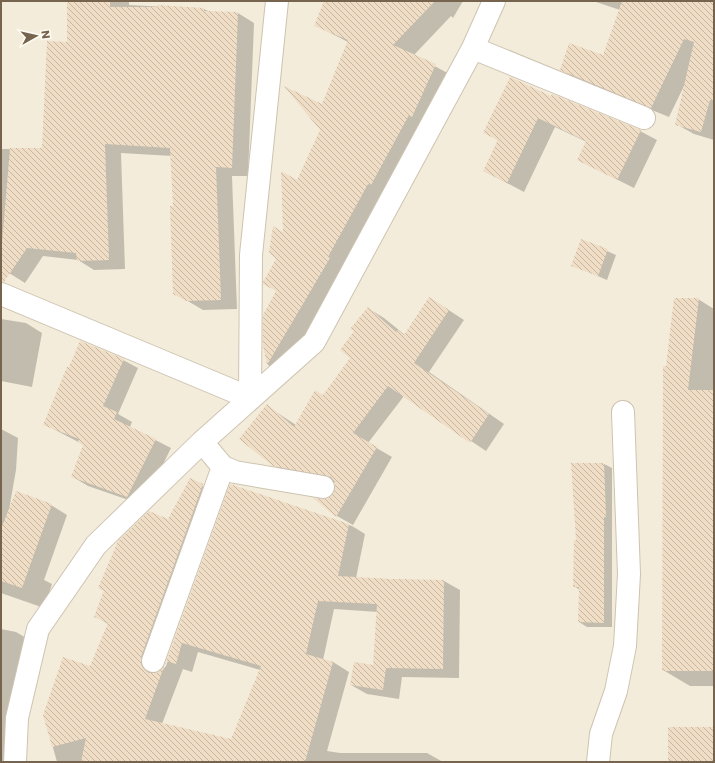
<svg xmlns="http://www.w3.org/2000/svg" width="715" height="763" font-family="Poppins,sans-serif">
  <defs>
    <pattern id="building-back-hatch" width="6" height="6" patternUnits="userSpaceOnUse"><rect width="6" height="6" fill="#f0ddc5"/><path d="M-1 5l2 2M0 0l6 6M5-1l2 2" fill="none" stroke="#c7b7a2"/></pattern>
  </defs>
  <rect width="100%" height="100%" fill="#fcf8ec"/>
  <path fill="#f3ecda" d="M1 1H714V762H1Z"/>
  <path fill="#0003" d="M68 1H129V5L204 9 210 12 238 13 254 23 248 176H232L237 309 203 310 174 293 175 207 172 156 121 153 125 269 94 270 78 260 43 256 25 283 1 268V149H43L68 43Z
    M325 1H463L453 18 451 16 414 55 455 77 287 376 268 365 264 345 277 290V259L298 181 322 129V105L348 42 315 25Z
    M593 1H714V140L694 134 676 124 685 84 669 117 579 80 561 70 604 56 620 10Z
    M552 97 640 131 657 140 634 188 578 160 587 142 555 127 524 192 484 171 498 140 484 132Z
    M582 240 616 255 607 280 572 265Z
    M430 298 464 320 429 372 504 424 486 451 404 396 368 443 392 457 353 525 337 516 316 499 327 500 333 496 336 489V483L290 474 274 465 267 406 296 425 323 396 352 357 355 331 369 309 384 318 405 335Z
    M698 299 714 309V686H690L663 670 667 367Z
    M1 319 26 323 42 333 32 387 1 381Z
    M123 360 138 368 118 414 132 422 130 427 171 448 143 505 88 486 73 477 84 445 44 424Z
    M1 429 18 438 16 470 9 510 51 505 67 515 44 580 52 584 44 608 1 593Z
    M572 464H604L612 468V627H587L579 622 580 590 574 586 577 541Z
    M190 479 219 495 157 666 156 674 161 672 166 666 231 485 352 526 365 534 356 578 444 581 460 590 459 678 402 677 399 699 367 694 351 685 374 666 378 612 334 609 323 660 333 662 349 672 327 751 340 753H427L443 762H209L232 740 260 670 198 652 192 672 183 669 162 724 180 762H57L44 715 91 667 108 624 95 616 105 591 99 588 169 521Z
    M1 629 16 632 33 642 7 762H1Z"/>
  <path fill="url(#building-back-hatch)" fill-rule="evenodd" d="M67 1H110V7H157V5L204 8V11L238 12 232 168 216 167 221 300 186 301 173 294 170 206H173L170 148 105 144 109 260 77 261 76 253 27 248 4 282H1V255L10 148H42L47 41 67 42Z
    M324 1H435L393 45 436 64 412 117 409 115 371 185 368 184 328 257 330 258 267 365 263 345V315L276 291 263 284V282L276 259 269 252 273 226 283 232 281 171 297 180 320 130 284 86 322 104 348 40 314 26Z
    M622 1H714V100H710L701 132 675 125 694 42 684 39 651 108 560 70 569 43 603 55Z
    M510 77 551 96 552 94 641 130 617 180 577 160 586 141 538 118 507 183 483 171 498 140 483 133Z
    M581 239 608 249 598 276 571 266Z
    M429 297 449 310 414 363 489 414 470 443 388 386 353 433 377 447 336 517 313 498 327 499 332 495 335 489V482L331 477 273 466 239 439 267 404 294 427 315 390 323 395 350 358 340 350 354 331 350 329 368 307 396 332 398 330 404 335Z
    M674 298H699L688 390H714V671H662L663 366H666Z
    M80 341 124 359 103 406 117 412 114 419 156 439 127 497 71 477 83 445 78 442 79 439 43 425 67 367H69Z
    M571 463H604L606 517H604V623L578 622 579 587H573L574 540H576Z
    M190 478 203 484 141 657V664L144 669 149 673H156L161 670 165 665 230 484 349 524 338 576 391 579 444 580 443 669 386 668 383 690 350 685 354 662 373 665 377 604 318 601 306 654 333 662 305 762H81L86 738 52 747 43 715 63 657 90 666 108 623 94 617 104 590 98 588 118 541 149 511 168 519ZM182 643 261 666 231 739 145 719 166 661 176 664Z
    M16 491 52 504 22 588 1 581V529Z
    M668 727H714V762H668Z"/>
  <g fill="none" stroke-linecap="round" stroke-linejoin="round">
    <defs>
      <path id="minor" d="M473 48 644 118
        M1 294 250 398 251 255 277 1
        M202 442 223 467 235 472 323 487
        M153 661 223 467
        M15 762 17 718 38 629 96 545 202 442 314 342 473 48 494 1
        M598 762 601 734 616 691 625 646 629 574 623 412"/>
    </defs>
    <use href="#minor" stroke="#cec3b1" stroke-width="24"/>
    <use href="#minor" stroke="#fff" stroke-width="22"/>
  </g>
  <rect width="715" height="763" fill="none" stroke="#77644f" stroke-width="4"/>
  <g transform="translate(36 36) rotate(82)" stroke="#fefcf3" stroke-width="3" paint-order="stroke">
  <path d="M0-3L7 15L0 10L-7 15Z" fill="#77644f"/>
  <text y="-6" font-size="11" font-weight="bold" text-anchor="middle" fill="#77644f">N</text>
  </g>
</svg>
